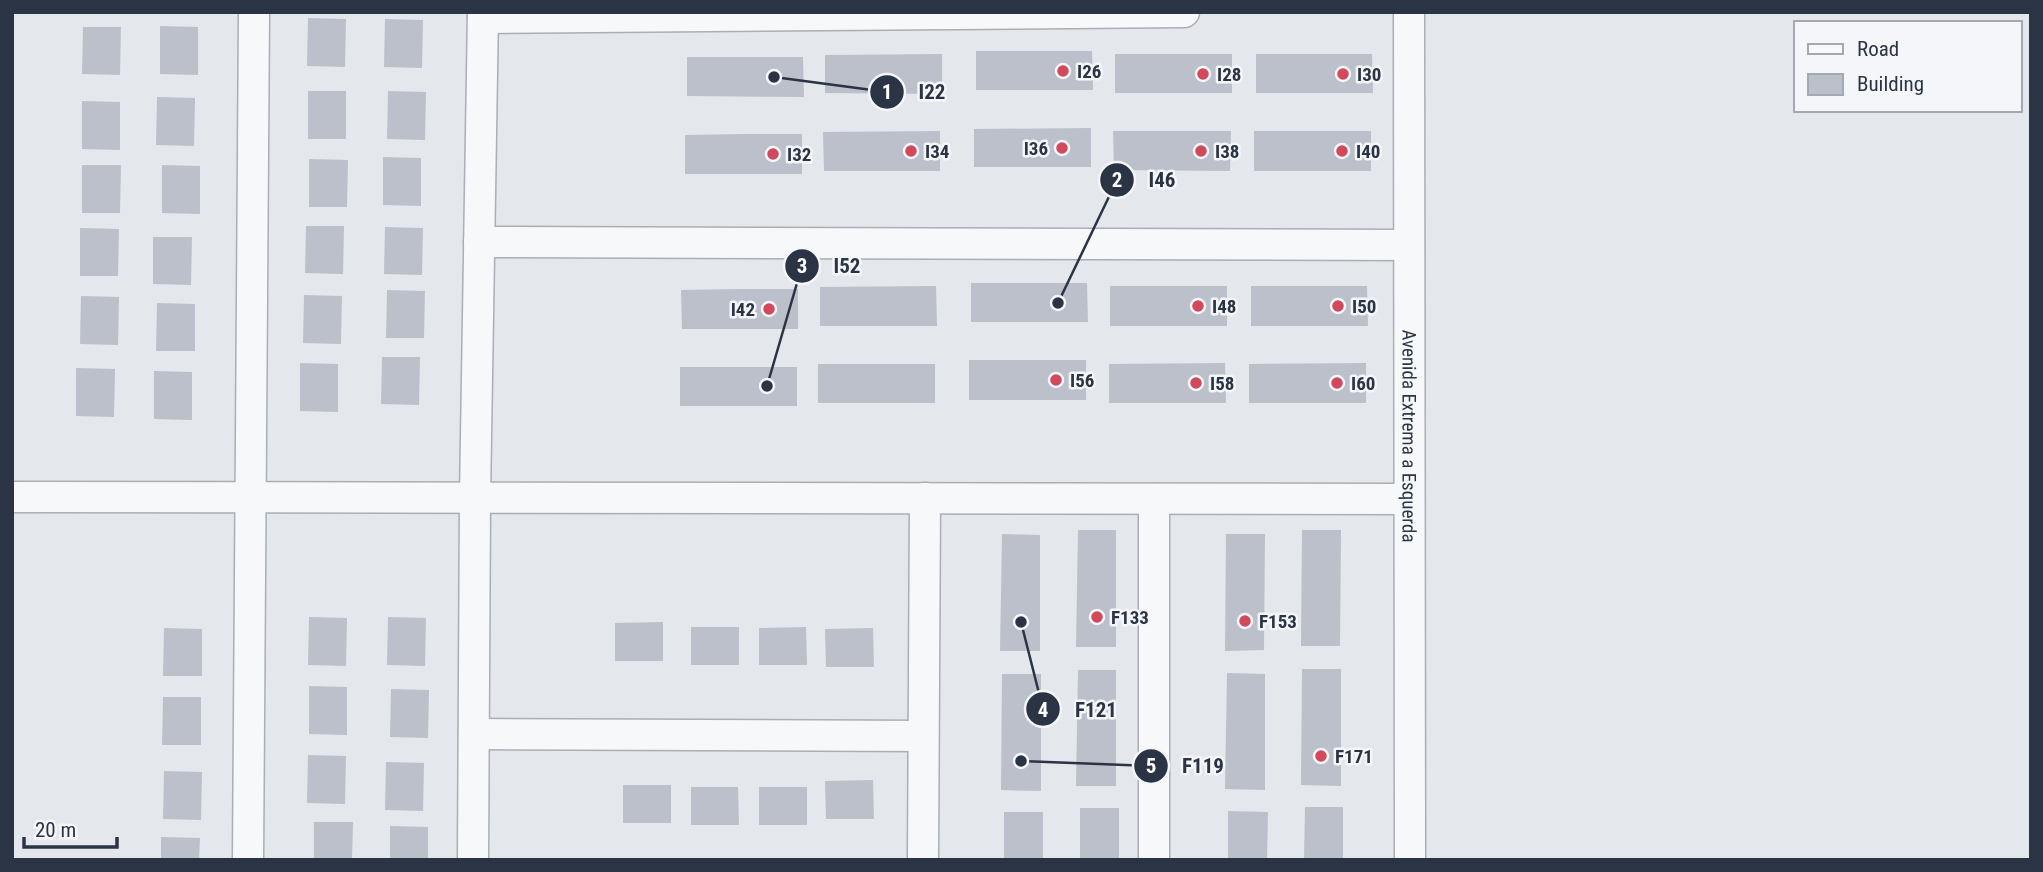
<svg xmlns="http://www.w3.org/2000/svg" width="2043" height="872" font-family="'Roboto Condensed',sans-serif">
  <rect width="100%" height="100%" fill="#e4e7ec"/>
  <path fill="#bbc0ca" d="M308 18 346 19 345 67 307 66Z
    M385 19 423 20 422 68 384 67Z
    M160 26 198 27V75L160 74Z
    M83 27H121L120 75 82 74Z
    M976 51H1092L1093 90H976Z
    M942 54V94L825 93V55Z
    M1115 54H1232V93H1115Z
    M1256 54H1372L1373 93H1256Z
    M687 57H803L804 97 687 96Z
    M308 91H346V139H308Z
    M388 91 426 92 425 140 387 139Z
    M157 97 195 98 194 146 156 145Z
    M82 101 120 102V150L82 149Z
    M1091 128V167H974V129Z
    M940 131V171H824L823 132Z
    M1113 131H1231L1230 171 1114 170Z
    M1254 131H1371V171H1254Z
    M743 134H802V174H685V135Z
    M383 157 421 158V206L383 205Z
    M309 159 348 160 347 207H309Z
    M82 165H121L120 213H82Z
    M162 165 200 166V214L162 213Z
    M306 226H344L343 274 305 273Z
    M385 227 423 228 422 275 384 274Z
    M80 228 119 229 118 276H80Z
    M153 237H192L191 285 153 284Z
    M971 283H1087L1088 322H971Z
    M936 286 937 326H820V287Z
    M1110 286H1227V326H1110Z
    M1251 286H1367L1368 326H1251Z
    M740 289H798V329H682L681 290Z
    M387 290 425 291 424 338H386Z
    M304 295 342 296 341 344 303 343Z
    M81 296 119 297 118 345 80 344Z
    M157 303 195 304V351H156Z
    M382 357H420L419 405 381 404Z
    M969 360H1086V400H969Z
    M300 363 338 364V412L300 411Z
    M1225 363 1226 403H1109V364Z
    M1366 363V403H1249V364Z
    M818 364H935V403H818Z
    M680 367H797V406H680Z
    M76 368 115 369 114 417 76 416Z
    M154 371 192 372V420L154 419Z
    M1078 530H1116V647H1076Z
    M1302 530H1341L1340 646H1301Z
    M1002 534 1040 535V651H1000Z
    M1226 534H1265L1264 650 1225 651Z
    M309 617 347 618 346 666 308 665Z
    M388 617 426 618 425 666 387 665Z
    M663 622V661H615V623Z
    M691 627H739V665H691Z
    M806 627 807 665H759V628Z
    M164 628 202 629V676H163Z
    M873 628 874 667H826L825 629Z
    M1302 669H1341V786L1301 785Z
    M1078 670H1116V786H1076Z
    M1227 673 1265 674V790L1225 789Z
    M1002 674H1041V791L1001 790Z
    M309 686 347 687V735L309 734Z
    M391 689 429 690 428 738 390 737Z
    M163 697H201V745H162Z
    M308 755 346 756 345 804 307 803Z
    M386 762 424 763 423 811 385 810Z
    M164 771 202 772 201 820 163 819Z
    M873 780 874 819H826L825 781Z
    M623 785H671V823H623Z
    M691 787H738L739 825H691Z
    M759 787H807V825H759Z
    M1305 807H1343V860H1304Z
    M1080 808H1119V860H1080Z
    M1228 811 1268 812 1267 860H1228Z
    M1004 812H1043V860H1004Z
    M314 822H353L352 860H314Z
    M390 826 428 827V860H390Z
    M161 837 200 838 199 860H161Z"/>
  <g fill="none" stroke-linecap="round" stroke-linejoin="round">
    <defs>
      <g id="minor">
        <path id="s1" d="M1409 12 1410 860"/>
        <path d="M483 18 1184 12"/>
        <path d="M479 242 1409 245"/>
        <path d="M12 497 1409 499"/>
        <path d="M474 734 923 736"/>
        <path d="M248 860 254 12"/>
        <path d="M473 860 475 498 483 12"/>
        <path d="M923 860 925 498"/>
        <path d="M1154 860V499"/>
      </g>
    </defs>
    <use href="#minor" stroke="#a9aeb7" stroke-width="33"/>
    <use href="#minor" stroke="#f7f8fa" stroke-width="30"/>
  </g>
  <g fill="#d1495b" stroke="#f4f6f9" stroke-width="2.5">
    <circle cx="1063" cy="71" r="7"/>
    <circle cx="1203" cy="74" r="7"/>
    <circle cx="1343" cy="74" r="7"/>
    <circle cx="1062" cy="148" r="7"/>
    <circle cx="911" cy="151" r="7"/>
    <circle cx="1201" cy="151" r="7"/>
    <circle cx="1342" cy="151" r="7"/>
    <circle cx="773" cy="154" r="7"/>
    <circle cx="1198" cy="306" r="7"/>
    <circle cx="1338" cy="306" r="7"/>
    <circle cx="769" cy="309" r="7"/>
    <circle cx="1056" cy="380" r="7"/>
    <circle cx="1196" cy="383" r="7"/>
    <circle cx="1337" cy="383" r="7"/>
    <circle cx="1097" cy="617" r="7"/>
    <circle cx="1245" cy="621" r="7"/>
    <circle cx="1321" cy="756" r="7"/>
  </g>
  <g text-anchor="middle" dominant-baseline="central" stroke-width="5" stroke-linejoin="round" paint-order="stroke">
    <g font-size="19" font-weight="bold" fill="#2b3445" stroke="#f4f6f9" text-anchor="start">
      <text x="1077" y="71">I26</text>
      <text x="1217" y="74">I28</text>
      <text x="1357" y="74">I30</text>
      <text x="1048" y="148" text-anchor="end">I36</text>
      <text x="925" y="151">I34</text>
      <text x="1215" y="151">I38</text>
      <text x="1356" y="151">I40</text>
      <text x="787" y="154">I32</text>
      <text x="1212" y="306">I48</text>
      <text x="1352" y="306">I50</text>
      <text x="755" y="309" text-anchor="end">I42</text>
      <text x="1070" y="380">I56</text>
      <text x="1210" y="383">I58</text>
      <text x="1351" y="383">I60</text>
      <text x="1111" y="617">F133</text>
      <text x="1259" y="621">F153</text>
      <text x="1335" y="756">F171</text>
    </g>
    <g font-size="19" fill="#2b3445" stroke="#f4f6f9">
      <text stroke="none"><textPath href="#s1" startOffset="424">Avenida Extrema a Esquerda</textPath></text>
    </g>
  </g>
  <path fill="none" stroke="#2b3445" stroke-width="2.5" d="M774 77L887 92M1058 303L1117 180M767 386L802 266M1021 622L1043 709M1021 761L1151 766"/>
  <g fill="#2b3445" stroke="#f4f6f9" stroke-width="2.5">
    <circle cx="774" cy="77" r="7"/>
    <circle cx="1058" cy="303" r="7"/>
    <circle cx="767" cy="386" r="7"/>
    <circle cx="1021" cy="622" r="7"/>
    <circle cx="1021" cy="761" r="7"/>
    <circle cx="887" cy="92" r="18"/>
    <circle cx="1117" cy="180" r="18"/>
    <circle cx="802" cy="266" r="18"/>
    <circle cx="1043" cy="709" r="18"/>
    <circle cx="1151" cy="766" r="18"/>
  </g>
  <g font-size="21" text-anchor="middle" font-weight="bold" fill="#fff">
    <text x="887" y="99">1</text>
    <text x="1117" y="187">2</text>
    <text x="802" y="273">3</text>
    <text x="1043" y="717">4</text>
    <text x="1151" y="773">5</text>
  </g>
  <g font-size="21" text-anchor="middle" font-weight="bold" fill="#2b3445" stroke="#f4f6f9" stroke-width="5" stroke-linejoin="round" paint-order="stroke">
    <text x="932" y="99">I22</text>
    <text x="1162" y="187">I46</text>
    <text x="847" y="273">I52</text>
    <text x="1096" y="717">F121</text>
    <text x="1203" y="773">F119</text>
  </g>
  <rect width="2043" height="872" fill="none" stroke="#2b3445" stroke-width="28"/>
  <rect x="1794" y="21" width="228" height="91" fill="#f4f6f9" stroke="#a4a8b1" stroke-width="2"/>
  <rect x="1808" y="44" width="35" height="10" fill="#f7f8fa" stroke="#a4a8b1" stroke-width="2"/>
  <text x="1857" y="56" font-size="21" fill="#2b3445">Road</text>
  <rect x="1808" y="74" width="35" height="21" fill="#bbc0ca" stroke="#a4a8b1" stroke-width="2"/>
  <text x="1857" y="91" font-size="21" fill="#2b3445">Building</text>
  <path d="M24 837v10h93v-10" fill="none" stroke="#2b3445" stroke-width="3.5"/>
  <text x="35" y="837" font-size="21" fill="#2b3445" stroke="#f4f6f9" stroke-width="5" paint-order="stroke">20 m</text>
</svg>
